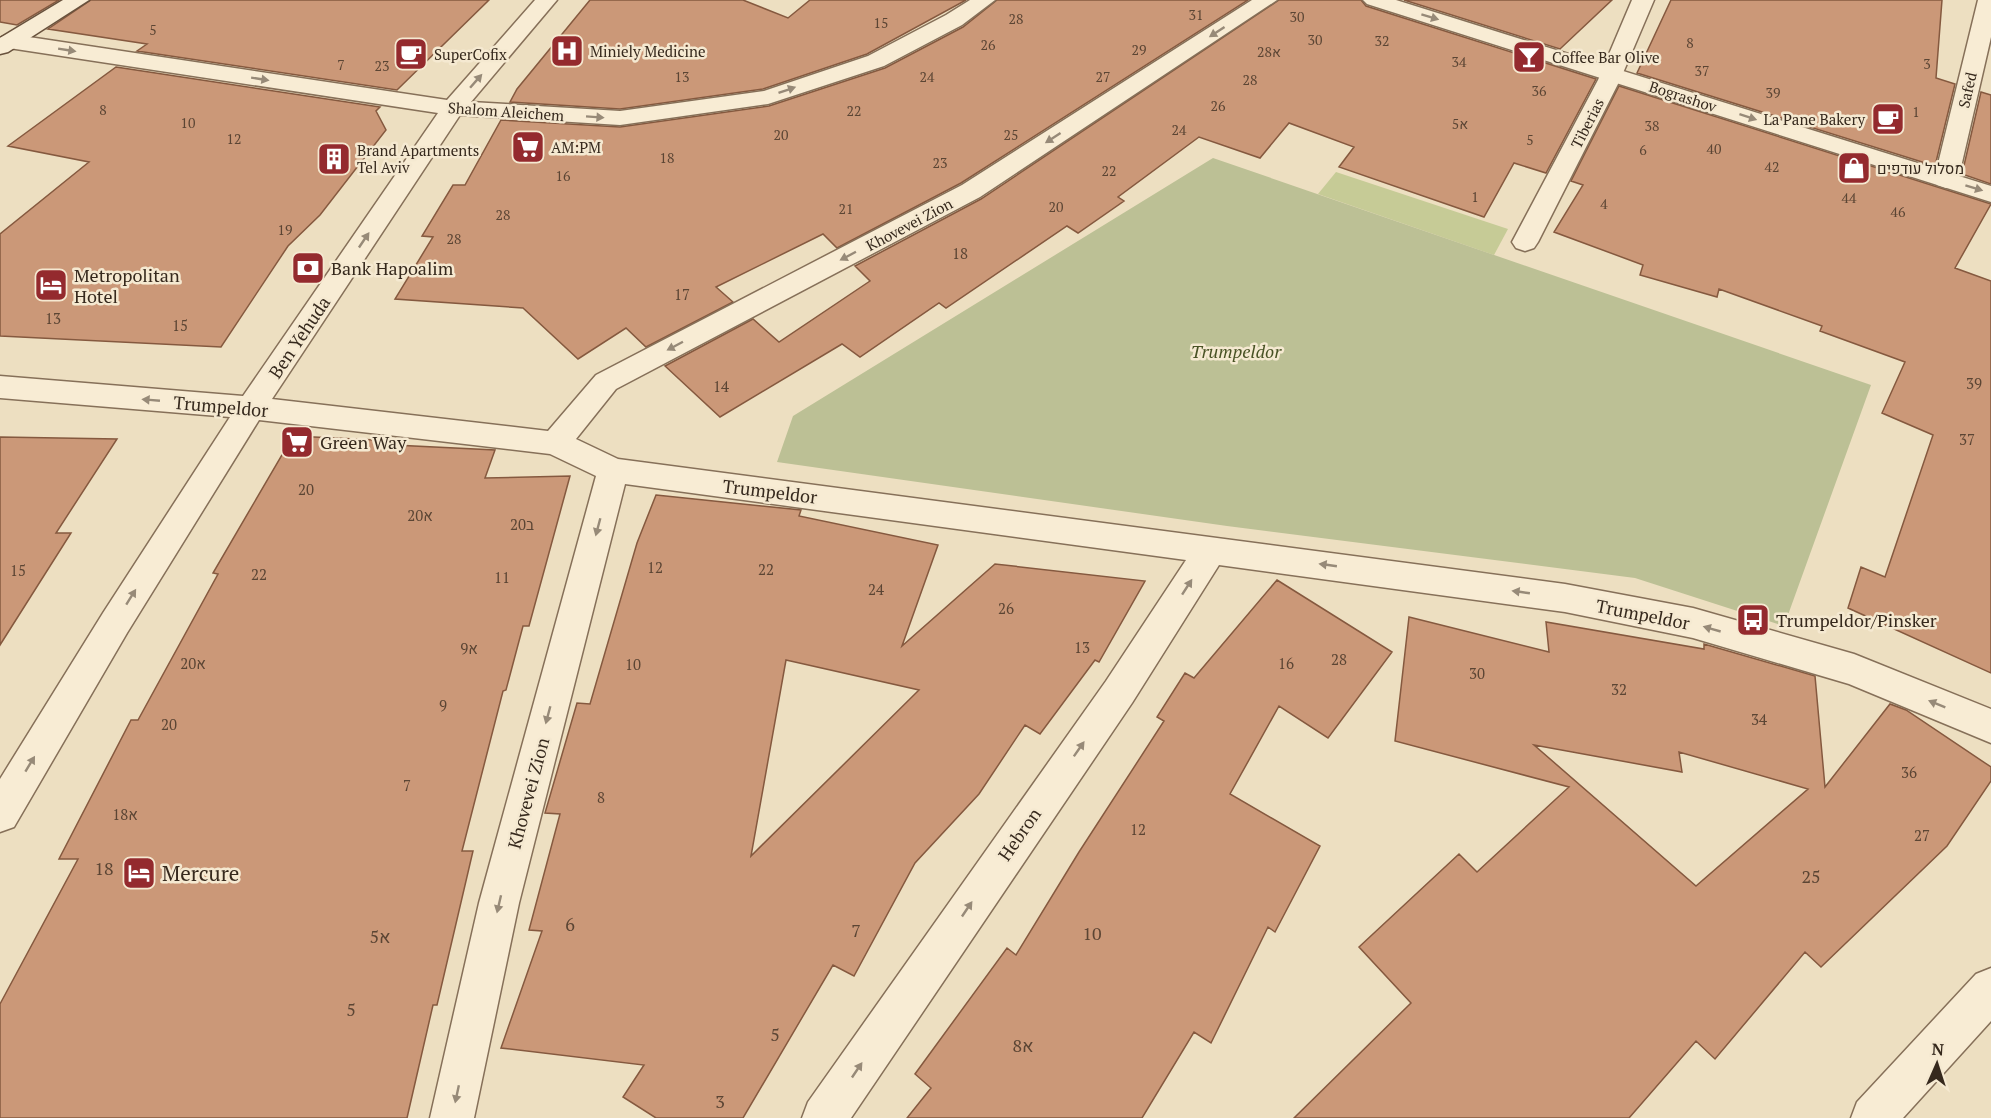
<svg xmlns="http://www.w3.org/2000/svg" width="1991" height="1118" font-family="'PT Serif',Heebo,serif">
  <rect width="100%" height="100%" fill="#eddfc1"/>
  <path fill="#c6cb96" d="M1336 172 1508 229 1494 255 1318 194Z"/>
  <path fill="#bcc095" d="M1213 158 1871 385 1784 626 1635 578 1227 526 777 462 793 416Z"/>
  <path fill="#cb9878" stroke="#85593f" stroke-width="1.5" fill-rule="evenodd" d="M0 0H59L17 25 0 22Z
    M91 0H489L397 90 137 51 147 44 48 29Z
    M590 0H743L788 18 810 0H966L867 54 763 89 620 109 510 102 517 89Z
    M997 0H1248L961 183 837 248 823 234 716 287 733 302 646 347 626 328 578 359 523 308 395 299 433 237 422 236 453 185H465L501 120 620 127 769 106 885 68 963 27Z
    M1279 0H1361L1366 6 1596 79 1546 173 1514 163 1484 217 1339 167 1354 147 1289 123 1260 158 1199 137 1118 197 1124 201 1078 233 1067 226 946 308 939 303 860 357 842 344 720 417 665 366 753 319 779 342 870 281 855 266 981 199Z
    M1404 0H1612L1560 49Z
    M1671 0H1942L1936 78 1955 84 1935 166 1637 73Z
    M116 67 380 107 376 111 386 130 320 215 288 246 221 347 0 336V234L89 162 8 146Z
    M1619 86 1991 204 1955 268 1991 281V673L1848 608 1861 567 1885 577 1933 435 1882 413 1905 362 1820 331 1822 326 1719 289 1717 297 1640 275 1643 265 1554 232 1583 185 1571 181Z
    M1981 92 1991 95V184L1962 174Z
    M293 436 396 441 394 445 495 450 485 478 570 476 529 626H523L506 690 503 691 462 851H473L437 1005H433L407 1118H0V1004L78 859H59L131 720H138L218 574 213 573Z
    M0 437 117 439 56 533H71L0 645Z
    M656 495 801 510 799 516 938 545 902 646 995 564 1145 581 1099 662 1095 660 1040 734 1025 725 979 794 915 863 854 976 833 965 743 1118H656L623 1097 644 1065 501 1048 542 931 529 930 560 814 545 813 577 703 590 704 637 543ZM786 660 919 690 751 856Z
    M1277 580 1392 652 1328 738 1279 706 1230 794 1320 846 1275 932 1268 927 1211 1043 1194 1032 1142 1118H907L931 1088 915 1074 1007 948 1016 955 1079 852 1164 721 1157 717 1185 673 1194 678Z
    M1409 617 1549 652 1546 622 1704 649V644L1815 676 1825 787 1890 704 1906 710 1991 767V781L1947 846 1821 967 1805 952 1715 1059 1696 1041 1629 1118H1294L1411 1003 1359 947 1459 854 1477 872 1569 787 1395 741ZM1534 745 1682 772 1679 752 1808 789 1696 886Z"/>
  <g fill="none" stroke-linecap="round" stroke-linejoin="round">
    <defs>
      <path id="minor" d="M535 0H557L471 102 620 111 764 91 868 56 946 15 970 0H995L962 25 884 66 768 104 620 125 460 115 272 399 548 431 596 375 962 185 1252 0H1277L980 197 616 389 576 439 618 459 1565 584 1693 608 1854 654 1991 709V743L1849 684 1693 638 1565 612 1219 565 1132 703 851 1118H802L808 1102 1106 681 1186 560 625 484 519 903 474 1118H430L479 903 596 476 550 454 259 420 127 633 14 827 0 832V779L103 613 230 417 0 398V376L243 396 438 113 9 48 1 46 0 38 9 34 447 100Z
        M1632 0H1654L1620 80 1538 242 1534 248 1525 251 1516 248 1512 242 1598 80Z
        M1978 0H1991V37L1958 180 1955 185 1946 188 1937 185 1934 180Z
        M1991 968V1021L1903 1118H1851L1857 1102 1976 974Z"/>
      <path id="tertiary" d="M1363 0H1396L1991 186V202L1367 4Z"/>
      <path id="secondary" d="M63 0H89L8 52 0 54V38Z"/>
    </defs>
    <use href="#minor" stroke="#867059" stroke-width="3"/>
    <use href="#tertiary" stroke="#867059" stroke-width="3"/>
    <use href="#secondary" stroke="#68513c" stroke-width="3"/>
    <use href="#minor" fill="#f8ecd4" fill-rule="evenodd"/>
    <use href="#tertiary" fill="#f8ecd4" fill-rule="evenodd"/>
    <use href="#secondary" fill="#f8ecd4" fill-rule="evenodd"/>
  </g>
  <defs><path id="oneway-solid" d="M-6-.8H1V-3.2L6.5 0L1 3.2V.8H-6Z" transform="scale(1.5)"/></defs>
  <g fill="#978a78">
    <use href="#oneway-solid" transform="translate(1430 17) rotate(17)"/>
    <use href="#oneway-solid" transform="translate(1217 32) rotate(147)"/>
    <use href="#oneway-solid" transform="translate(67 50) rotate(9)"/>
    <use href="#oneway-solid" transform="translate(260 79) rotate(9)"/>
    <use href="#oneway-solid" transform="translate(476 81) rotate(-49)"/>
    <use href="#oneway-solid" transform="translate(787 90) rotate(-19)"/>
    <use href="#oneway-solid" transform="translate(595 117) rotate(4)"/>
    <use href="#oneway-solid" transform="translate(1748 117) rotate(18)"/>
    <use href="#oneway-solid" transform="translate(1053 138) rotate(147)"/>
    <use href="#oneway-solid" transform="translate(1974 188) rotate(17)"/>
    <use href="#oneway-solid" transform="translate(364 240) rotate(-56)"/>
    <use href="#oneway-solid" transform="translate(848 256) rotate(152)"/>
    <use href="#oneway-solid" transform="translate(675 346) rotate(152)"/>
    <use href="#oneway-solid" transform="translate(151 400) rotate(-175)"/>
    <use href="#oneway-solid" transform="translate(598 527) rotate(105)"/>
    <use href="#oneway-solid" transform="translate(1328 565) rotate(-172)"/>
    <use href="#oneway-solid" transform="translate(1187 587) rotate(-57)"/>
    <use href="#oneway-solid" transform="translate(1521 592) rotate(-172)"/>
    <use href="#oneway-solid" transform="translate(131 597) rotate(-58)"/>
    <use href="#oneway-solid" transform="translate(1712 629) rotate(-164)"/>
    <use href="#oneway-solid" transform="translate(1937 704) rotate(-158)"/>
    <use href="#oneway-solid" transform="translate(548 715) rotate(105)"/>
    <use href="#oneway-solid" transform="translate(1079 749) rotate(-55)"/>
    <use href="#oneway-solid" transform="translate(30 764) rotate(-59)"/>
    <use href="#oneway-solid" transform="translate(499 904) rotate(103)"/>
    <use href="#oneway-solid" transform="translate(967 909) rotate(-56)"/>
    <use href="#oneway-solid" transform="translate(857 1070) rotate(-56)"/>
    <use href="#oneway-solid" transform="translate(457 1094) rotate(102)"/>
  </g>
  <defs>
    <symbol id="hospital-square" viewBox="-11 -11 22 22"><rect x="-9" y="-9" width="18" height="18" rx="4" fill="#942a2e" stroke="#f5e9d1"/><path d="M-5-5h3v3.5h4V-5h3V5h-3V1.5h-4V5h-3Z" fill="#fff"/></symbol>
    <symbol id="cafe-square" viewBox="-11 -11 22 22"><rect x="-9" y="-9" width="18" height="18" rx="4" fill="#942a2e" stroke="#f5e9d1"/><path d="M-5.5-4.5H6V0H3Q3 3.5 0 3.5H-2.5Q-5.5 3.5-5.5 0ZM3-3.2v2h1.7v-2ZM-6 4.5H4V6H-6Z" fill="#fff"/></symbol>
    <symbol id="bar-square" viewBox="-11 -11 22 22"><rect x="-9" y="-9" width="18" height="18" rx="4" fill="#942a2e" stroke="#f5e9d1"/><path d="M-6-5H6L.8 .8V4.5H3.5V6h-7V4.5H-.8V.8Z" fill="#fff"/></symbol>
    <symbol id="supermarket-square" viewBox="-11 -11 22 22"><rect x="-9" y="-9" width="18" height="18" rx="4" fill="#942a2e" stroke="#f5e9d1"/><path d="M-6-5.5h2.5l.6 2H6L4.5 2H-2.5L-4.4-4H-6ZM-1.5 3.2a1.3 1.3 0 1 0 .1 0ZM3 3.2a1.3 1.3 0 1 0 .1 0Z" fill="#fff"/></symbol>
    <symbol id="building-square" viewBox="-11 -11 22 22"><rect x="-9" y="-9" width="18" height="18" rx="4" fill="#942a2e" stroke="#f5e9d1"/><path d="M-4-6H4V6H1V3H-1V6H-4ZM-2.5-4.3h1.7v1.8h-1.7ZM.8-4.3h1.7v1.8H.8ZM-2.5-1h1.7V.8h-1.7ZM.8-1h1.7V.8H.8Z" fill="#fff"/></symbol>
    <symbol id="shop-square" viewBox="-11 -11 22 22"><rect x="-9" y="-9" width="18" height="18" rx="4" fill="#942a2e" stroke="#f5e9d1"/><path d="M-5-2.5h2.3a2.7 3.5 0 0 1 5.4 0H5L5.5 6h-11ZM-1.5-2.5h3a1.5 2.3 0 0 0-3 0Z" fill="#fff"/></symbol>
    <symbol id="bank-square" viewBox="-11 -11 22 22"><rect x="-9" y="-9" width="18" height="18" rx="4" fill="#942a2e" stroke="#f5e9d1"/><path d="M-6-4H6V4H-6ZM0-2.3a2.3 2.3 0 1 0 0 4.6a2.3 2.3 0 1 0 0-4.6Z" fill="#fff"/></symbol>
    <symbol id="hotel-square" viewBox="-11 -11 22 22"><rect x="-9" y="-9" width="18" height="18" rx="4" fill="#942a2e" stroke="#f5e9d1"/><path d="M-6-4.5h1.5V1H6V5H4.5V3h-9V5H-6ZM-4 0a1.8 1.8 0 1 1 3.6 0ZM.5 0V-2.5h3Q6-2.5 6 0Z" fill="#fff"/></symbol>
    <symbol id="bus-square" viewBox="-11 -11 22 22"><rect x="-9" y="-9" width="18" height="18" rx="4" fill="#942a2e" stroke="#f5e9d1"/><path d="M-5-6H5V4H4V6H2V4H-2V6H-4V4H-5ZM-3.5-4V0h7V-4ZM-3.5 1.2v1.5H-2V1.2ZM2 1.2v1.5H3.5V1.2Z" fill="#fff"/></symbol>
  </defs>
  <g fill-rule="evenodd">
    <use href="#hospital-square" x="548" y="32" width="38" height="38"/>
    <use href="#cafe-square" x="392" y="35" width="38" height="38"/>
    <use href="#bar-square" x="1510" y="38" width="38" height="38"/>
    <use href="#cafe-square" x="1869" y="100" width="38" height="38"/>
    <use href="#supermarket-square" x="509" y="128" width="38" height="38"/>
    <use href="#building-square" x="315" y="140" width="38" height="38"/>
    <use href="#shop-square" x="1835" y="149" width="38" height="38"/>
    <use href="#bank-square" x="289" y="249" width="38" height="38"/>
    <use href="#hotel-square" x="32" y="266" width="38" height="38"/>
    <use href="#supermarket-square" x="278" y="423" width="38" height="38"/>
    <use href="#bus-square" x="1734" y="601" width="38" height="38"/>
    <use href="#hotel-square" x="120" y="854" width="38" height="38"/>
  </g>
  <g text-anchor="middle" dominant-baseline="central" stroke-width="5" stroke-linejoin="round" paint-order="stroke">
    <g font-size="14" fill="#5b4534">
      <text x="1196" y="14">31</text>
      <text x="1297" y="16">30</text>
      <text x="1016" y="18">28</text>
      <text x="881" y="22">15</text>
      <text x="153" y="29">5</text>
      <text x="1315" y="39">30</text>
      <text x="1382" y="40">32</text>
      <text x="1690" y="42">8</text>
      <text x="988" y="44">26</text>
      <text x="1139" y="49">29</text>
      <text x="1269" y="51">28א</text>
      <text x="1459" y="61">34</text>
      <text x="1927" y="63">3</text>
      <text x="341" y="64">7</text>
      <text x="382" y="65">23</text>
      <text x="1702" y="70">37</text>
      <text x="682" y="76">13</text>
      <text x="927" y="76">24</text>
      <text x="1103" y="76">27</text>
      <text x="1250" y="79">28</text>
      <text x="1539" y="90">36</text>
      <text x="1773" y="92">39</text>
      <text x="1218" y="105">26</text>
      <text x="103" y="109">8</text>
      <text x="854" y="110">22</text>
      <text x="1916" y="111">1</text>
      <text x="188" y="122">10</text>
      <text x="1460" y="123">5א</text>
      <text x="1652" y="125">38</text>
      <text x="1179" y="129">24</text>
      <text x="781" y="134">20</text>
      <text x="1011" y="134">25</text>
      <text x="234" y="138">12</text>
      <text x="1530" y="139">5</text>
      <text x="1714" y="148">40</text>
      <text x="1643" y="149">6</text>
      <text x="667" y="157">18</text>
      <text x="940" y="162">23</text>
      <text x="1772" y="166">42</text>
      <text x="1109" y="170">22</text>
      <text x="563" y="175">16</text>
      <text x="1475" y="196">1</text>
      <text x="1849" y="197">44</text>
      <text x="1604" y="203">4</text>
      <text x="1056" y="206">20</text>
      <text x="846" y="208">21</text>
      <text x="1898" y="211">46</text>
      <text x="503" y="214">28</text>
      <text x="285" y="229">19</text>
      <text x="454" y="238">28</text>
    </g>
    <g font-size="15" fill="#36291d" stroke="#f5e9d1" text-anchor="start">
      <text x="590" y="51">Miniely Medicine</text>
      <text x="434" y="54">SuperCofix</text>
      <text x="1552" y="57">Coffee Bar Olive</text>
      <text x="1865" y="119" text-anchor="end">La Pane Bakery</text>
      <text x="551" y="147">AM:PM</text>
      <text x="357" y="150">Brand Apartments<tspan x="357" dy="17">Tel Aviv</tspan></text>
      <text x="1877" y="168">מסלול עודפים</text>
    </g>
    <g font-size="15" fill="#36291d" stroke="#f5e9d1">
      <text transform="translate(1967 90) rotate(-77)">Safed</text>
      <text transform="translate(1683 96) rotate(18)">Bograshov</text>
      <text transform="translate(506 111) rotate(4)">Shalom Aleichem</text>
      <text transform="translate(1587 123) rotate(-63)">Tiberias</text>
      <text transform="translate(909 224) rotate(-28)">Khovevei Zion</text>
    </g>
    <g font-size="15" fill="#5b4534">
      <text x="960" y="253">18</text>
      <text x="682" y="294">17</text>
      <text x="53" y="318">13</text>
      <text x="180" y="325">15</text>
      <text x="1974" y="383">39</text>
      <text x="721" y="386">14</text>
      <text x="1967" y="439">37</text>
      <text x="306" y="489">20</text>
      <text x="420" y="515">20א</text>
      <text x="522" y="524">20ב</text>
      <text x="655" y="567">12</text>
      <text x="766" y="569">22</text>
      <text x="18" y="570">15</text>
      <text x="259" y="574">22</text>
      <text x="502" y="577">11</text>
      <text x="876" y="589">24</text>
      <text x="1006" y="608">26</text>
      <text x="1082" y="647">13</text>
      <text x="469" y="648">9א</text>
      <text x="1339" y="659">28</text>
      <text x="193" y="663">20א</text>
      <text x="1286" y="663">16</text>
      <text x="633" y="664">10</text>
      <text x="1477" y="673">30</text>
      <text x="1619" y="689">32</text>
      <text x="443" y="705">9</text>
      <text x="1759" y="719">34</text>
      <text x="169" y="724">20</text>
      <text x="1909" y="772">36</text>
      <text x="407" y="785">7</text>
      <text x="601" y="797">8</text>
      <text x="125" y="814">18א</text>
      <text x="1138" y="829">12</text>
      <text x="1922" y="835">27</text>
    </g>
    <g font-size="18" fill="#36291d" stroke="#f5e9d1" text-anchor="start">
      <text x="331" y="268">Bank Hapoalim</text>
      <text x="74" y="275">Metropolitan<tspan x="74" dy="21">Hotel</tspan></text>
      <text x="320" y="442">Green Way</text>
      <text x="1776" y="620">Trumpeldor/Pinsker</text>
    </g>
    <g font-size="18" fill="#36291d" stroke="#f5e9d1">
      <text transform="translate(299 337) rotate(-56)">Ben Yehuda</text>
      <text transform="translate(221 406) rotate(5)">Trumpeldor</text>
      <text transform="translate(770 491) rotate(7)">Trumpeldor</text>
      <text transform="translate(1643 614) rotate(11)">Trumpeldor</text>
      <text transform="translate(528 793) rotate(-75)">Khovevei Zion</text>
      <text transform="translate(1019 834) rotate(-55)">Hebron</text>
    </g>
    <g font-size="18" font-style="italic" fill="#485224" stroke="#f5e9d1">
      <text x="1236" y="351">Trumpeldor</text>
    </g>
    <g font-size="18" fill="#5b4534">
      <text x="104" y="868">18</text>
      <text x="1811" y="876">25</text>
      <text x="570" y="924">6</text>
      <text x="856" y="930">7</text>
      <text x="1092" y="933">10</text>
      <text x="380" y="936">5א</text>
      <text x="351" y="1009">5</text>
      <text x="775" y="1034">5</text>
      <text x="1023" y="1045">8א</text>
      <text x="720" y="1101">3</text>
    </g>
    <g font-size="21" fill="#36291d" stroke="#f5e9d1" text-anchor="start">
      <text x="162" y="873">Mercure</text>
    </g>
  </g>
  <g transform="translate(1937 1064) rotate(3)" stroke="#f5e9d1" stroke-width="4.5" paint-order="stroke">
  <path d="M0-4.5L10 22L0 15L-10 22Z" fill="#36291d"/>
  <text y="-9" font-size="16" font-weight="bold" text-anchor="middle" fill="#36291d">N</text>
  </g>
</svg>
